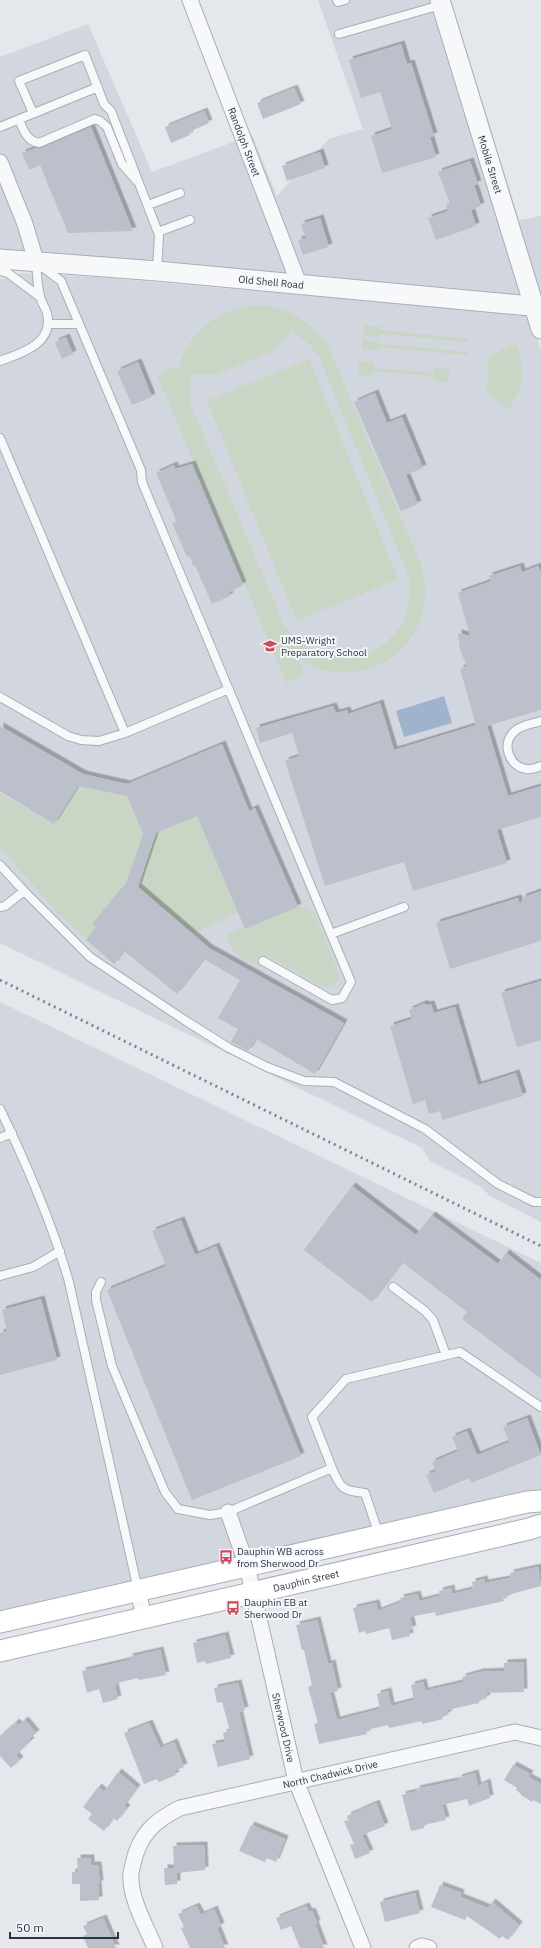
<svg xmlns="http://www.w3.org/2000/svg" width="541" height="1948" font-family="'IBM Plex Sans',sans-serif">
  <defs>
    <filter id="shadow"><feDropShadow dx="3.5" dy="-3.5" stdDeviation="0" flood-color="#0004"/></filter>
  </defs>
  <rect width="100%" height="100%" fill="#e4e7ec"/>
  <path fill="#d2d6de" d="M318 0H451L519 220 541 216V318L526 317 533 324 541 350V1222L490 1196 481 1187 430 1161 422 1148 0 943V279L23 273 95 277 336 298 0 254V57L88 24 152 172 252 135 277 196 329 139 363 129Z
    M0 1002 541 1263V1510L0 1627Z"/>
  <path fill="#c9d6c5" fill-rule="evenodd" d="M255 305C286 307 309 319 327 344L421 564C444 641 366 701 298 659L304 675 286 683 157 375 175 367 177 372C187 333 216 310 255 305ZM292 331 310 345 319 357 409 577C419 653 331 687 285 627L191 405 189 394 192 374 216 375 275 350Z
    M364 325 381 327V330L469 339V342L381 334 380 337 363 335Z
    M362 340 379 342V344L468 352V355L379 347 378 350 362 349Z
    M515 344C527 367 524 389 508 410L486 390 489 373 487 357Z
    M309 359 398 579 297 621 207 401Z
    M359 362 374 363V368L433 373 434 368 449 369 448 383 433 381V376L373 371V376L357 375Z
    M78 786 127 796 143 834 126 883 92 924 96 927 87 939 57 913 0 847V793L54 824Z
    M197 816 238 913 192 933 138 887 156 833Z
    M297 905 314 912 340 976V979C329 988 324 990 313 981L266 955 259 967C244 959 229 953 227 934L244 927 245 929 297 907Z"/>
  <path fill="#9fb4cc" d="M444 696 452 723 404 737 396 711Z"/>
  <path fill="#bbc0ca" filter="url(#shadow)" d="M401 44 407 64 411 63 434 136 430 137 436 157 382 173 371 136 392 129 380 92 361 98 349 60Z
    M294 88 301 104 263 119 257 103Z
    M204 111 209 123 189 132 190 135 171 143 165 127Z
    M91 127 133 231 68 233 40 165 29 170 22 153 36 148H41Z
    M320 152 325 168 287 181 282 166Z
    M470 161 478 184 474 185 481 206 471 210 476 226 436 240 428 218 448 211 446 205 450 203 438 172Z
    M320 218 329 247 303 255 298 240 306 238 301 224Z
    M66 337 73 354 62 359 55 342Z
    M138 362 152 397 132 405 117 371Z
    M375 393 387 423 402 417 423 468 406 475 418 504 401 511 354 402Z
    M192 464 243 585 228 593 230 596 212 604 195 565 193 566 190 556 187 557 172 523 177 522 156 473 174 465 175 469Z
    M520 566 522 572 538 566 541 573V710L487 726 508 796 541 786V817L497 830 507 863 413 891 404 862 325 886 285 761 299 756 292 733 260 743 256 728 333 706 336 713 347 710 348 714 380 703 394 750 476 725 460 669 467 666 460 650 458 633 470 636 458 593 491 581 489 576Z
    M0 726 83 774 127 784 222 744 249 811 255 808 298 907 245 929 197 816 156 833 138 887 209 948 344 1023 315 1074 256 1039 248 1051 231 1042 238 1029 218 1018 240 980 204 959 177 994 124 951 114 964 86 940 96 927 92 924 126 883 143 834 127 796 78 786 54 824 0 791Z
    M541 891V941L450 969 436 923 518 898 520 905 523 897Z
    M541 981V1040L517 1047 501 993Z
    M425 1003V1005L431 1004 434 1013 455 1007 478 1085 516 1073 523 1096 442 1120 440 1111 429 1114 425 1100 413 1104 390 1026 412 1019 409 1010Z
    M352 1186 416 1235 432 1215 498 1264 506 1253 541 1280V1379L462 1319 467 1312 402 1262 372 1302 304 1250Z
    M181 1220 195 1255 216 1246 301 1456 192 1500 107 1290 166 1266 152 1231Z
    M41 1299 57 1360 0 1375V1333L7 1331 2 1310Z
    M527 1418 541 1455 471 1483 469 1478 434 1493 426 1475 436 1471 432 1462 458 1451 452 1437 467 1431 477 1455 509 1442 503 1427Z
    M538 1567 541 1586 515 1593 503 1598 504 1601 436 1616 435 1612 410 1617 413 1629 409 1630 410 1636 392 1640 389 1628 366 1634 365 1631 359 1633 353 1608 376 1603 378 1611 401 1602 400 1598 417 1594 419 1601 440 1596 439 1591 451 1588 452 1594 473 1589 472 1582 484 1579 485 1583 511 1578 510 1573Z
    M317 1620 328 1664 332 1663 338 1691 330 1693 337 1720 380 1709 377 1694 388 1691 391 1706 414 1700 411 1685 423 1682 425 1691 464 1682 462 1677 480 1672 504 1671V1663L523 1662 524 1692 486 1693 487 1698 479 1701V1703L447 1710 449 1714 442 1717 443 1719 422 1724V1721L389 1728 388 1725 366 1730 367 1734 319 1744 314 1724 318 1723 308 1687 312 1685 304 1650H302L296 1625Z
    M225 1635 231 1658 206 1664 205 1661 197 1663 193 1643Z
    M160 1650 166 1675 139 1680 138 1678 117 1683V1685L115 1686 118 1699 103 1703 99 1689 87 1693 82 1671 130 1660 129 1657Z
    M238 1683 245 1710 239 1712 250 1759 218 1767 212 1744 225 1742 223 1733 230 1731 222 1702 217 1703 214 1688Z
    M25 1720 36 1733 29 1739 31 1741 16 1755 20 1760 11 1768 0 1756V1736L16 1722 19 1725Z
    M149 1723 160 1748 174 1742 184 1767 174 1771 176 1775 159 1782 157 1779 144 1784 124 1733Z
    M513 1765 530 1774 528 1777 541 1784V1804L533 1800 532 1802 521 1795V1794L516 1790 517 1788 504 1780Z
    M118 1772 137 1788 124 1806 127 1808 117 1821 113 1818 104 1831 88 1819 92 1814 83 1807 98 1787 104 1792Z
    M475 1773 478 1786 487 1782 490 1798 469 1806 467 1799 442 1805 446 1820 424 1825V1828L411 1831 402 1795 417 1791 416 1789 459 1780 458 1778Z
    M376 1803 385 1826 362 1835 370 1853 355 1859 350 1845 354 1844 344 1821 349 1820 347 1816Z
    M251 1825 285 1839 276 1862 267 1858 265 1862 239 1851Z
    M204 1845 205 1870 177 1873V1884L165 1885 164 1868H174L173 1846Z
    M77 1858H91V1865H98L100 1884H98L99 1900 80 1901V1884H72V1872H78Z
    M440 1885 461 1893 460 1897 488 1908 492 1902 519 1925 508 1940 502 1936 500 1939 467 1916 465 1920 431 1907Z
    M415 1893 420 1913 385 1922 380 1902Z
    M196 1906 201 1915 214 1909 221 1926 217 1928 225 1948H190L181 1928 184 1927 178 1914Z
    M306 1906 309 1912 312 1911 317 1923 315 1924 324 1948H300L291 1926 281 1930 276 1918Z
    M103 1918 116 1948H88L83 1936 87 1934 83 1926Z"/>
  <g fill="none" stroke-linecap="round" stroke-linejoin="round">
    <defs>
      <path id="service" d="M337 0 338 2 345 0
        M339 34 441 5
        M33 113 19 81 85 55 104 104 111 111 159 235 157 271
        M19 119C23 130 27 141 39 143L95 119 100 121 107 127 122 164 137 181
        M0 127 98 87
        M148 205 180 193
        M158 232 190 220
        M41 266 61 281 141 470 142 482 351 982 342 998 332 1000 263 961
        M0 271 8 273 40 297
        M48 324H79
        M0 361C22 353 54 344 47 313 45 307 41 302 40 296 37 285 37 273 36 261
        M0 438 125 733
        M0 697 68 736 81 740 99 741 125 733 229 689
        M541 721C533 724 521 725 515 731 501 742 508 766 526 769 531 770 536 768 541 766
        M0 865 24 891 90 957 186 1021 229 1048 267 1067 304 1081 334 1082 425 1129 498 1184 534 1202H541
        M0 907 5 906 24 891
        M331 934 404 907
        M0 1109C27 1165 52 1222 69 1282L138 1590
        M0 1138 12 1133
        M0 1276 33 1267 60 1251
        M101 1282 96 1292V1300L112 1366 165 1492 178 1509 210 1515 228 1512 332 1468 312 1417 346 1379 460 1352 541 1407
        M393 1287 425 1311 433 1320 446 1355
        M332 1468C340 1488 343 1491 365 1493L379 1535"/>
      <g id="minor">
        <path id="s1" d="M190 0 299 284"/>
        <path d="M0 162 25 224 36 261"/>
        <path id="s2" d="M228 1512 247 1566 296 1781 363 1948"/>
        <path d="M138 1590 144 1618"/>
        <path id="s3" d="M155 1948C147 1928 131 1900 131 1879 130 1874 132 1868 133 1864 139 1835 154 1821 180 1808L515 1732 541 1738"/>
        <path d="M417 1948 422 1946 429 1948"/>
      </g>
      <g id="tertiary">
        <path id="s4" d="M440 0 541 329"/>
        <path id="s5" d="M0 259 157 271 541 307"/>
      </g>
      <g id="secondary">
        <path d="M0 1622 527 1502 541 1501"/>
        <path id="s6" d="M0 1651 529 1529 541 1525"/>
      </g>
    </defs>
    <use href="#service" stroke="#a9aeb7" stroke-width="10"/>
    <use href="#minor" stroke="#a9aeb7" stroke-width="17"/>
    <use href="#tertiary" stroke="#a9aeb7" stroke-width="21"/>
    <use href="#secondary" stroke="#a9aeb7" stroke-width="23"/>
    <use href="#service" stroke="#f7f8fa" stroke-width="8"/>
    <use href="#minor" stroke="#f7f8fa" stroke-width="15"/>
    <use href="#tertiary" stroke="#f7f8fa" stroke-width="19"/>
    <use href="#secondary" stroke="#fff" stroke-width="21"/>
    <path stroke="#7d8696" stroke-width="3" stroke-dasharray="2 4" stroke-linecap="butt" d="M0 980 541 1246"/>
  </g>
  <defs>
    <symbol id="school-bare" viewBox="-9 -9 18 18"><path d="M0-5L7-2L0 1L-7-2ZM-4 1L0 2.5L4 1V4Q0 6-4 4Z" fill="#d1495b" stroke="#f4f6f9" stroke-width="2.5" paint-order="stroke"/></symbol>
    <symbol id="bus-bare" viewBox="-9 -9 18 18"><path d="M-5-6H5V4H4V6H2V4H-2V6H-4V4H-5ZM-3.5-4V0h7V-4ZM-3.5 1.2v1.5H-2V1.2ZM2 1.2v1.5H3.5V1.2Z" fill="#d1495b" stroke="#f4f6f9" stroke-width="2.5" paint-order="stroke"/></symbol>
  </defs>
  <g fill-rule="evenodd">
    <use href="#school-bare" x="260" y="636" width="20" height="20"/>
    <use href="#bus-bare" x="216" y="1547" width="20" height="20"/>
    <use href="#bus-bare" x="223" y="1598" width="20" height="20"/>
  </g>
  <g text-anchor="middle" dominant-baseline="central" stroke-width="4" stroke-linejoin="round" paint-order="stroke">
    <g font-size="10" fill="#2b3445" stroke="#f4f6f9">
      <text stroke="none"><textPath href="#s1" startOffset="152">Randolph Street</textPath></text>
      <text stroke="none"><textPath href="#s4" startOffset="172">Mobile Street</textPath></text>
      <text stroke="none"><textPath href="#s5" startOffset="272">Old Shell Road</textPath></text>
      <text stroke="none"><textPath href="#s6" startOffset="314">Dauphin Street</textPath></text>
      <text stroke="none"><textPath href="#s2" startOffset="223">Sherwood Drive</textPath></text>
      <text stroke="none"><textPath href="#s3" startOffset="319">North Chadwick Drive</textPath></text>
    </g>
    <g font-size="10" fill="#2b3445" stroke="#f4f6f9" text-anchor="start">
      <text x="281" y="640">UMS-Wright<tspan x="281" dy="12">Preparatory School</tspan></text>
      <text x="237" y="1551">Dauphin WB across<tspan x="237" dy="12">from Sherwood Dr</tspan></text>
      <text x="244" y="1602">Dauphin EB at<tspan x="244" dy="12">Sherwood Dr</tspan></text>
    </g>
  </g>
  <path d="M10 1932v6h108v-6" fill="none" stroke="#2b3445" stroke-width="2"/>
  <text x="16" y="1932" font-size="12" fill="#2b3445" stroke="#f4f6f9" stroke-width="3" paint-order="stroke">50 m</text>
</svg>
